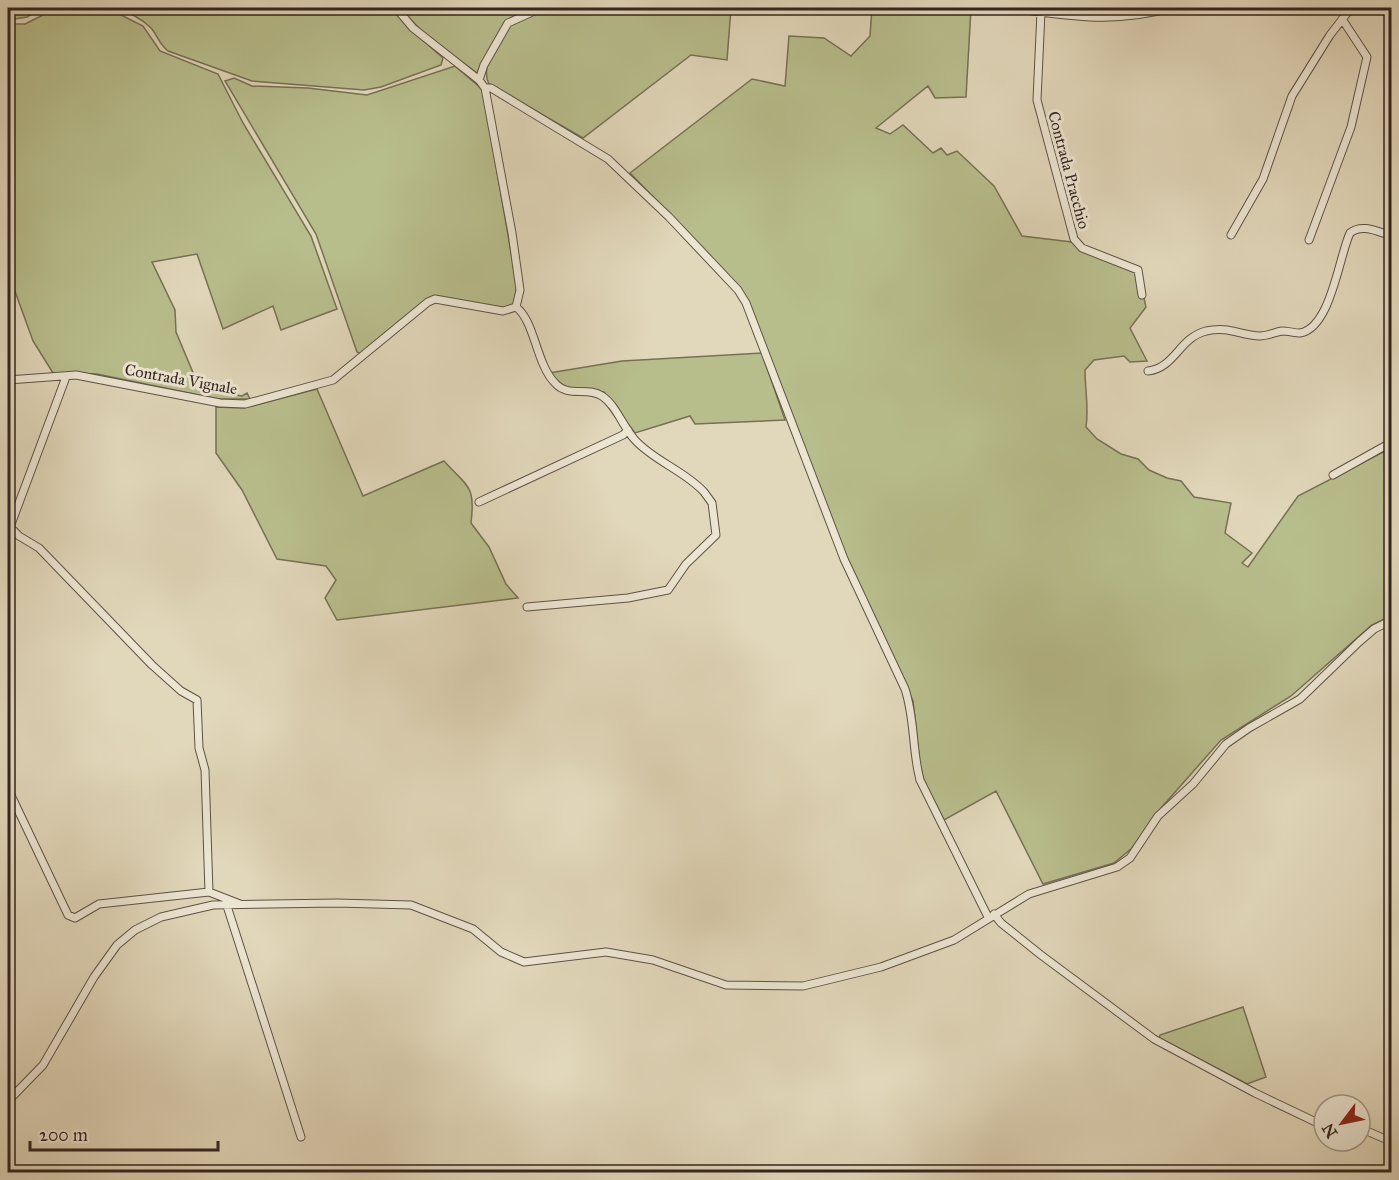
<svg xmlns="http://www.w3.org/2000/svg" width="1399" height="1180" font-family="'IM FELL Great Primer',serif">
  <rect width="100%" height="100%" fill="#e1d7ba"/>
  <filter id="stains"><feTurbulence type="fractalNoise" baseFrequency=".00333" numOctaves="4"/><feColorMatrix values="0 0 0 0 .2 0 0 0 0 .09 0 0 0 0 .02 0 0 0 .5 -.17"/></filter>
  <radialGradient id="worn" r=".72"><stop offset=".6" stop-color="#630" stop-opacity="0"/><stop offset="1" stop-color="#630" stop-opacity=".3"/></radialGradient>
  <path fill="#b8bd8c" stroke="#767156" stroke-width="1.5" d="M8 8H43L27 17 8 20Z
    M57 8H101L121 15 143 26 160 51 218 74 243 123 311 236 337 309 281 330 273 306 223 329 197 254 152 262 175 310 176 332 197 382 208 390 242 396 247 393 250 399H218L97 374 53 373 33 341 8 272V24H25Z
    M116 8H391L409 28 443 58 441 65 381 87 364 90 252 81 168 51C159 44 158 36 151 28 142 19 128 12 116 8Z
    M399 8H535L519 13 507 21 477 73 425 34Z
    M545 8H731L727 60 691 55 583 138 489 84C479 65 502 28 519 19 527 14 537 14 545 8Z
    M872 8H971L966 97 935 98 928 86 876 128 890 134 903 125 933 153 941 148 947 155 957 151 994 186 1022 236 1072 242 1081 250 1136 272 1140 298H1144L1146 307 1130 328 1147 361 1130 362 1124 356 1094 360 1085 370C1085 390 1089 407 1086 427L1097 439 1121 454 1138 459 1149 470 1167 478 1181 481 1194 497 1231 503 1225 533 1252 553 1242 563 1248 567 1298 496 1385 451 1392 475 1391 616 1372 625 1291 696 1221 740 1161 808 1132 848 1114 863 1043 884 996 791 944 820 924 781 920 765 913 701 840 543 748 302 695 240 630 173 752 79 785 86 789 36 824 38 851 56 870 36Z
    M455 66 483 90 517 287 513 306 502 309 438 297 361 354 357 352 316 234 225 81 234 78 252 86 308 88 367 95Z
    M762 353 785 420 695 424 690 416 635 433 604 392 566 389 549 373 622 361Z
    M317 389 363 496 444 461C466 486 476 484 471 523L489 547 506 584 518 598 337 620 325 598 336 580 326 566 277 559 242 490 216 453V407L244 408Z
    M1243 1007 1266 1077 1247 1084 1159 1038 1160 1035Z"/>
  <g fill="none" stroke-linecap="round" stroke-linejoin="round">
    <defs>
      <path id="minor" d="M1012 8C1069 16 1114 24 1171 8
        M1041 12 1037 100 1074 239 1082 248 1138 270 1142 295
        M479 80 484 65 508 23 541 8
        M485 88H491L608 159 669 217 738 290 746 303 844 559 905 689C915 719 912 750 920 780L988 917
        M1231 235 1263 179 1292 96 1330 35 1351 8
        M1309 240 1351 127 1367 57 1342 19
        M516 307C535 321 536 364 555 383 568 398 587 386 602 396 616 405 623 427 635 440 654 461 685 471 704 492L712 503 716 535 686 564 668 590 628 598 527 607
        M1148 371C1175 368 1179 338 1206 331 1229 326 1239 335 1260 336 1268 336 1275 332 1282 331 1288 331 1295 333 1300 333 1331 328 1339 256 1350 233 1362 223 1378 232 1392 236
        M8 380 76 375 220 403 245 404 333 380 428 302 435 299 503 311 516 307 520 290 512 233 485 88 479 80 413 28 396 8
        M1333 475 1392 442
        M479 502 623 435 628 430
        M8 525 19 536 39 548 152 665 181 691 197 700 199 748 205 770 209 892
        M10 527 66 377
        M8 789 68 915 75 918 99 904 209 892 240 904
        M227 906 301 1137
        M994 914 1001 923 1041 955 1154 1039 1255 1093 1324 1126
        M8 1101 43 1065 94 977 117 945 135 930 161 917 213 905 337 903 411 905 473 929 501 952 524 962 606 952 653 960 726 985 803 986 881 967 954 940 1029 894 1117 867 1130 858 1158 816 1193 784 1226 744 1249 728 1300 699 1359 642 1374 629 1392 620
        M1360 1128 1392 1142"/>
    </defs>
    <use href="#minor" stroke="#5e5246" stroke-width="9"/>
    <use href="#minor" stroke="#ece5d2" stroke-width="7"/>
  </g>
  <g text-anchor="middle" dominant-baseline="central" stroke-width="6" stroke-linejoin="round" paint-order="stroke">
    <g font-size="16" fill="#332520" stroke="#ece5d2">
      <text transform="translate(1069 170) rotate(75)">Contrada Pracchio</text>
      <text transform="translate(181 379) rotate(10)">Contrada Vignale</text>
    </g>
  </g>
  <rect width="1399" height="1180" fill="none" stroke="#e1d7ba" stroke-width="30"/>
  <rect x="9" y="9" width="1381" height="1162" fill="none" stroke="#332520" stroke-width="3"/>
  <rect x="15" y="15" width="1369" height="1150" fill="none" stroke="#332520" stroke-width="1.5"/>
  <g transform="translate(1342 1123) rotate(238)"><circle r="28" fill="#ece5d2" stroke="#a2988b" stroke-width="1.5"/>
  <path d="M0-4.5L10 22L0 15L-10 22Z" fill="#8f2418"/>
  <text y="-9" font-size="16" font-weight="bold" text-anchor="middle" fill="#332520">N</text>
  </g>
  <path d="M30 1141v9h188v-9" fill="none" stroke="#332520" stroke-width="3"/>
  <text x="39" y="1141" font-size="18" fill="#332520" stroke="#ece5d2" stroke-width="4.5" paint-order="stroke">200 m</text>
  <rect width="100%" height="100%" filter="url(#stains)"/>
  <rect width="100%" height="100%" fill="url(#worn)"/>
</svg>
